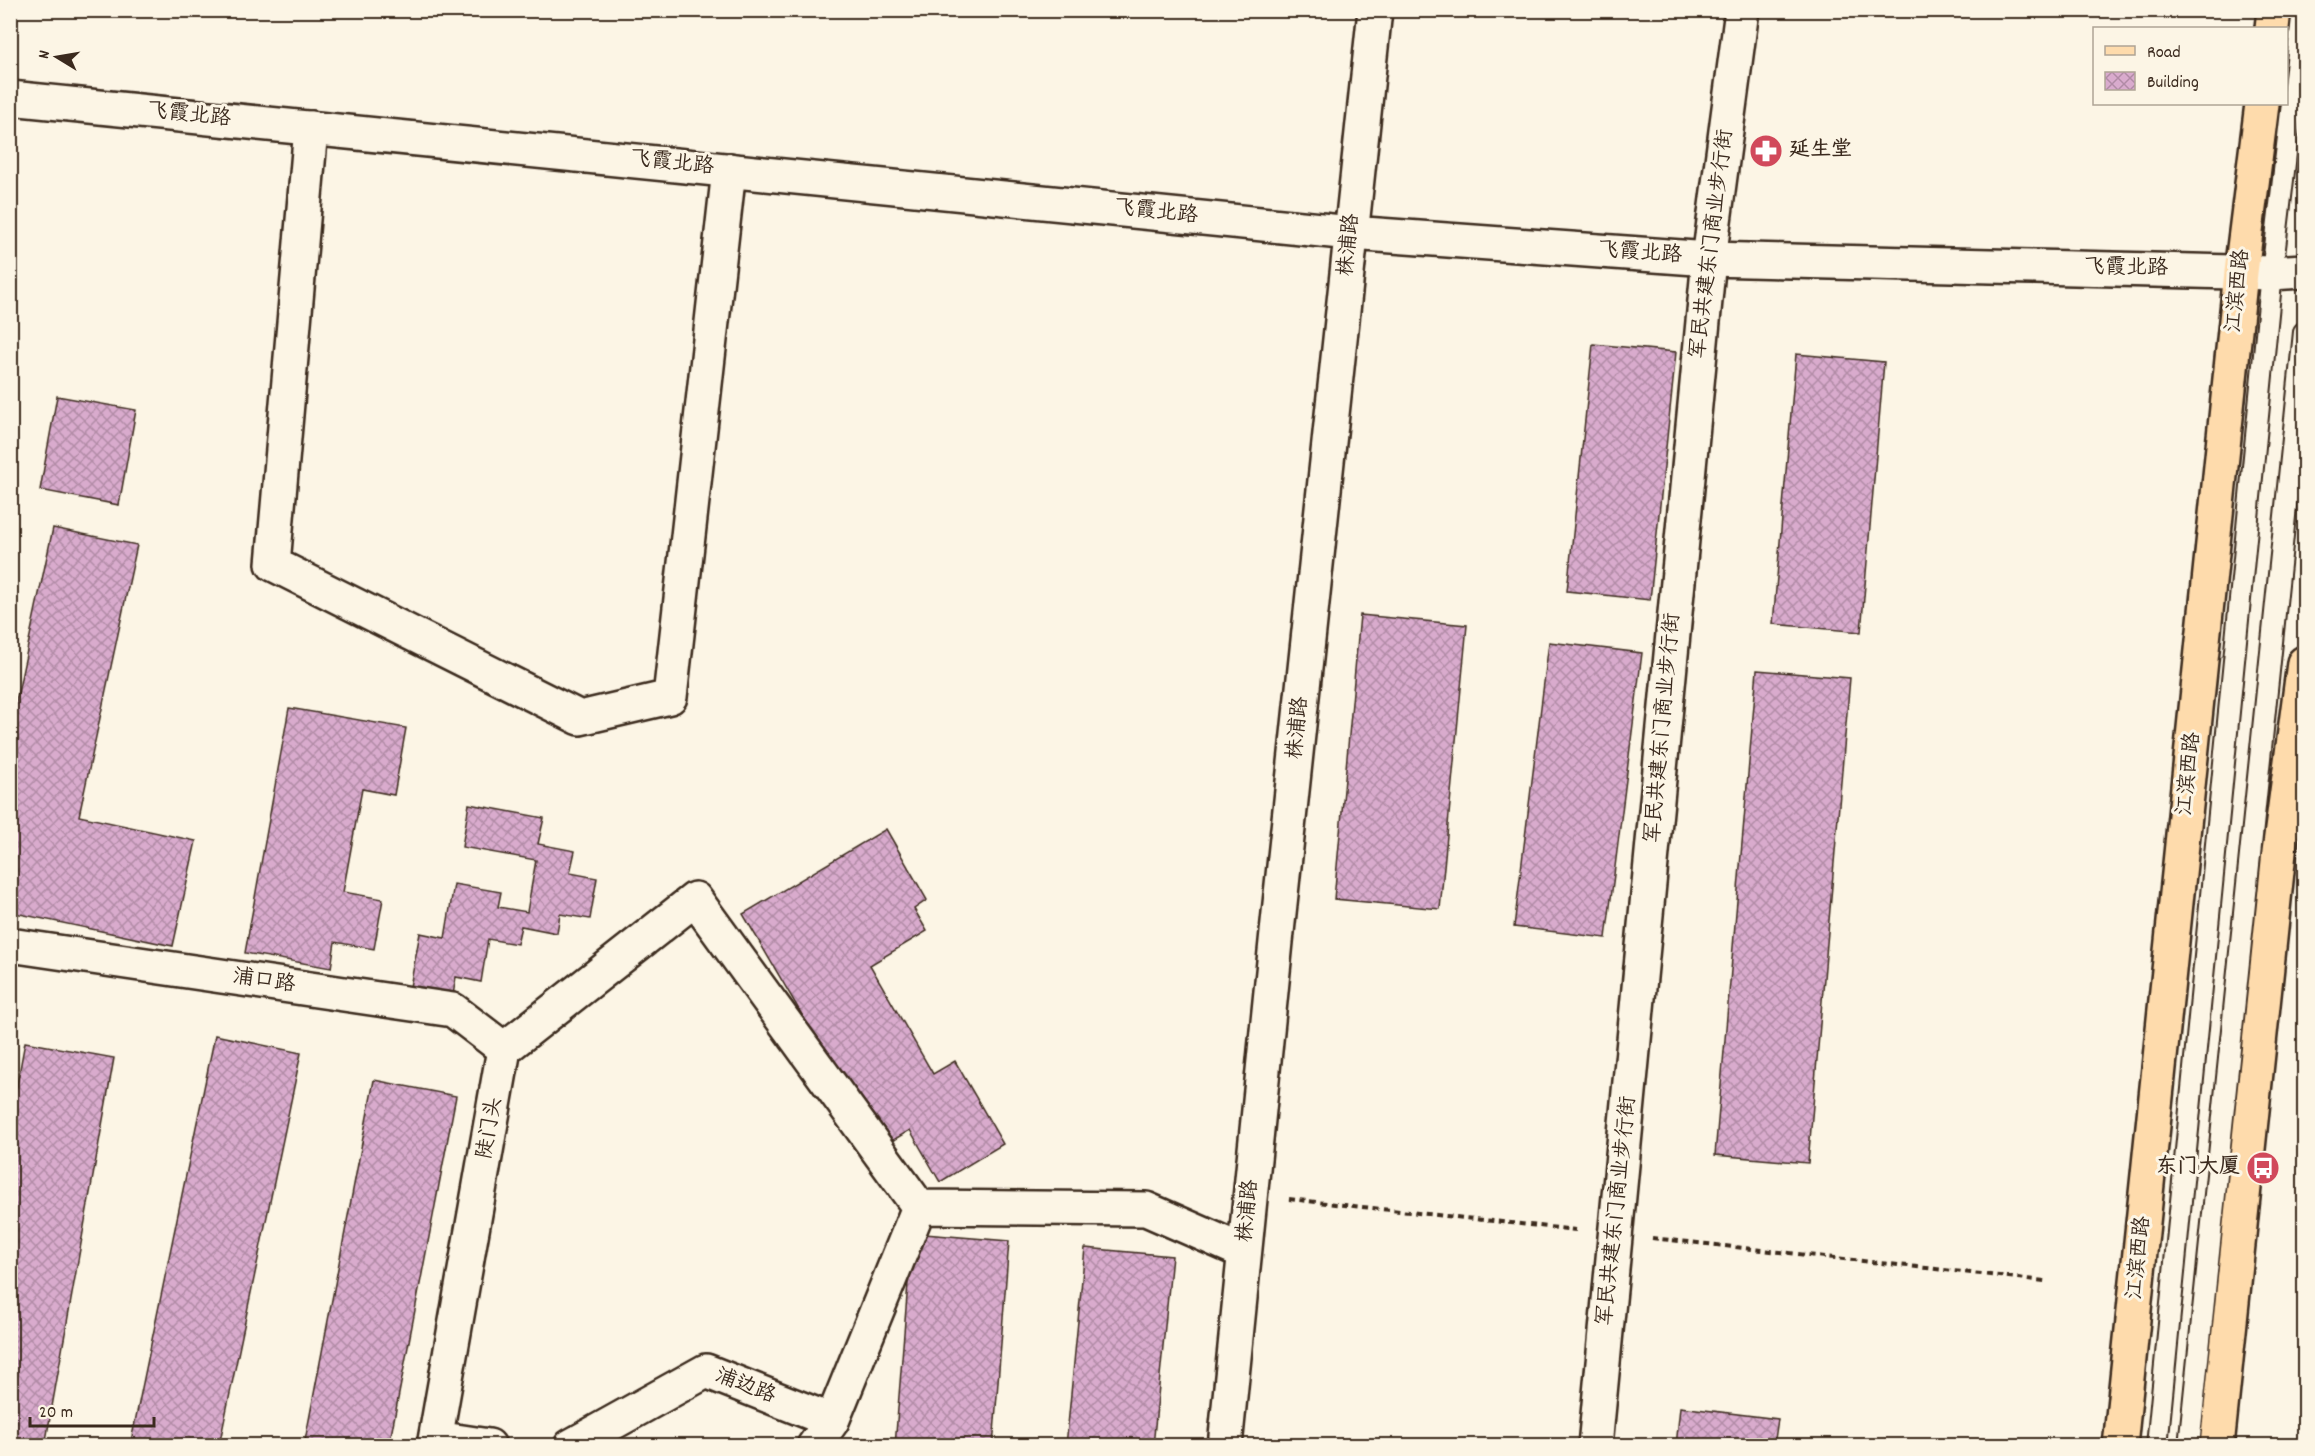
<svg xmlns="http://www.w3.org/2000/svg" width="2315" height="1456" font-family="Dekko,'LXGW WenKai TC',sans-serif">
  <defs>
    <pattern id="building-cross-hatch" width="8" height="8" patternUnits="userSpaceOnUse" patternTransform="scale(1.5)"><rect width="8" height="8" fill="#d9abcd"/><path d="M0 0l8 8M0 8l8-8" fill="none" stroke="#b18ba6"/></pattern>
  </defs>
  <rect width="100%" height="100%" fill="#fcf5e5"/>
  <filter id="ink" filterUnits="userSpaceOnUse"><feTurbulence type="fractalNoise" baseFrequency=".0167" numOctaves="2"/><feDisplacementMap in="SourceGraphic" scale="12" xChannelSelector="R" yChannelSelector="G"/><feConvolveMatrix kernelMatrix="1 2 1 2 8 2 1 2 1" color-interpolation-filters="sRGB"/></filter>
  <g filter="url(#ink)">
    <path fill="url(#building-cross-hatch)" stroke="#3b2a1e" stroke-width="1.5" d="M1593 344 1676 352 1650 600 1567 591Z
      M1796 354 1884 362 1861 632 1773 624Z
      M57 396 136 410 119 505 40 490Z
      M53 528 137 545 79 816 196 841 173 946 10 912V730Z
      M1360 615 1467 625 1440 909 1334 899Z
      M1549 642 1642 653 1606 938 1514 927Z
      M1757 670 1850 678 1808 1163 1715 1155Z
      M289 708 406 728 394 795 362 789 343 892 383 899 374 949 335 942 331 968 245 953Z
      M469 804 544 818 538 844 575 851 570 873 597 878 590 919 560 914 557 933 521 926 517 944 488 939 481 982 456 977 453 995 410 987 420 933 445 938 454 884 501 892 498 907 527 912 536 860 462 847Z
      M886 829 927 900 914 909 927 931 870 965 933 1074 955 1061 1003 1144 940 1182 910 1130 880 1148 743 914Z
      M215 1035 301 1053 219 1446H130Z
      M25 1042 114 1058 45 1446H10V1122Z
      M374 1080 456 1096 389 1446H304Z
      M912 1233 1009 1241 993 1446H895Z
      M1085 1248 1172 1256 1153 1446H1066Z
      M1680 1407 1778 1419 1774 1446H1676Z"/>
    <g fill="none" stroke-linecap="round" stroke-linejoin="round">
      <defs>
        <path id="lane" d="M2157 1446 2272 273 2303 10
          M2189 1446 2304 332"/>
        <path id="street" d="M311 128 273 564 580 718 670 697 729 170
          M10 945 453 1010 504 1049
          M919 1207 1146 1209 1244 1252
          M436 1438 489 1446
          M434 1446 504 1049 695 899 919 1207 832 1421
          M571 1446 706 1371 832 1421 814 1446
          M1595 1446 1709 259 1742 10"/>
        <path id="secondary" d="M10 98 1351 233 1709 259 2272 273 2304 271
          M1225 1446 1277 932 1375 10"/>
        <path id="primary" d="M2272 28 2274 10
          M2120 1446 2241 272 2262 104
          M2217 1446 2279 852 2304 663"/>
      </defs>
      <use href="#lane" stroke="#3b2a1e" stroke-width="24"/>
      <use href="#street" stroke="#3b2a1e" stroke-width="38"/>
      <use href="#secondary" stroke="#3b2a1e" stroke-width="38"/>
      <use href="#primary" stroke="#3b2a1e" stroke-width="38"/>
      <path stroke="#3b2a1e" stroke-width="4" stroke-dasharray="6 4.5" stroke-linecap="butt" d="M1289 1199 1576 1230
        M1652 1238 2045 1281"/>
      <use href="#lane" stroke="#fcf5e5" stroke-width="20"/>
      <use href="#street" stroke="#fcf5e5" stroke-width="33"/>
      <use href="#secondary" stroke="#fcf5e5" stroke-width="33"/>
      <use href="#primary" stroke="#fedbac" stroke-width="33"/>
    </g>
  </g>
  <defs>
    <symbol id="pharmacy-disc" viewBox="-11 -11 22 22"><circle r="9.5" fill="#d1495b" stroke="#fcf5e5"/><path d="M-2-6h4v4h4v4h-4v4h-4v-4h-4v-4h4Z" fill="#fff"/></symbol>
    <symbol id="bus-disc" viewBox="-11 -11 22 22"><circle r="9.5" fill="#d1495b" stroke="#fcf5e5"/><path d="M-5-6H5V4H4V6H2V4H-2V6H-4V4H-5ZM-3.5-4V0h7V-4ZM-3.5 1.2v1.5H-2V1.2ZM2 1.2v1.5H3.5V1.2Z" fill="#fff"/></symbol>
  </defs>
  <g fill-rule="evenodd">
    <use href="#pharmacy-disc" x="1747" y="132" width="38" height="38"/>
    <use href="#bus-disc" x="2244" y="1149" width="38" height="38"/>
  </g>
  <g text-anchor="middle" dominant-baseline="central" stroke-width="6" stroke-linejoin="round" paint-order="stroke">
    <g font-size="21" fill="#3b2a1e" stroke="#fcf5e5">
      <text transform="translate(189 116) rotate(6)">飞霞北路</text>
      <text transform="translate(672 164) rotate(6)">飞霞北路</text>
      <text transform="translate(1156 213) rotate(6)">飞霞北路</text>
      <text transform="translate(1713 244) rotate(-83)">军民共建东门商业步行街</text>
      <text transform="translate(1350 245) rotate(-84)">株浦路</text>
      <text transform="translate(1640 254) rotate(4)">飞霞北路</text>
      <text transform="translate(2126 269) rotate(1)">飞霞北路</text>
      <text transform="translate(2239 291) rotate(-84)">江滨西路</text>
      <text transform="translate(1299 728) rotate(-84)">株浦路</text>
      <text transform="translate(1664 728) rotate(-85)">军民共建东门商业步行街</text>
      <text transform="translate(2190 774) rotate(-84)">江滨西路</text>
      <text transform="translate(264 982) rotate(8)">浦口路</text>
      <text transform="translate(491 1128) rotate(-80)">陡门头</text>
      <text transform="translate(1249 1211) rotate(-84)">株浦路</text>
      <text transform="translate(1618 1211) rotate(-84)">军民共建东门商业步行街</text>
      <text transform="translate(2140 1258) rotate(-84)">江滨西路</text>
      <text transform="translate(745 1387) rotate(21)">浦边路</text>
    </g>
    <g font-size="21" font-weight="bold" fill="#3b2a1e" stroke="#fcf5e5" text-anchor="start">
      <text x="1789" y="151">延生堂</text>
      <text x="2240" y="1168" text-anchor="end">东门大厦</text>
    </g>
  </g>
  <rect width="2315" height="1456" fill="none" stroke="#fcf5e5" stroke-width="36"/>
  <rect x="18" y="18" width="2279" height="1420" fill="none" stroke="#3b2a1e" stroke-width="2" filter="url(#ink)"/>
  <rect x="2093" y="27" width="195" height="78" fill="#fcf5e5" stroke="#afa495" stroke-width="1.5"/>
  <rect x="2105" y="46" width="30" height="9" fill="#fedbac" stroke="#afa495" stroke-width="1.5"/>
  <text x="2147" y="57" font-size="18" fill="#3b2a1e">Road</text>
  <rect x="2105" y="72" width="30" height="18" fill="url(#building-cross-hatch)" stroke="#afa495" stroke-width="1.5"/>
  <text x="2147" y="87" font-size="18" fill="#3b2a1e">Building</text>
  <g transform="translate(57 57) rotate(281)" stroke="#fcf5e5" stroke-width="4.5" paint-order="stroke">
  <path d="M0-4.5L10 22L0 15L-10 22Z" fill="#3b2a1e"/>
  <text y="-9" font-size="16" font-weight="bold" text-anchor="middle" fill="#3b2a1e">N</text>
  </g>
  <path d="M30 1417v9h124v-9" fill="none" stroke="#3b2a1e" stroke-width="3"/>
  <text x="39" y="1417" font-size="18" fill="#3b2a1e" stroke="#fcf5e5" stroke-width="4.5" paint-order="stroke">20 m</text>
</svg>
